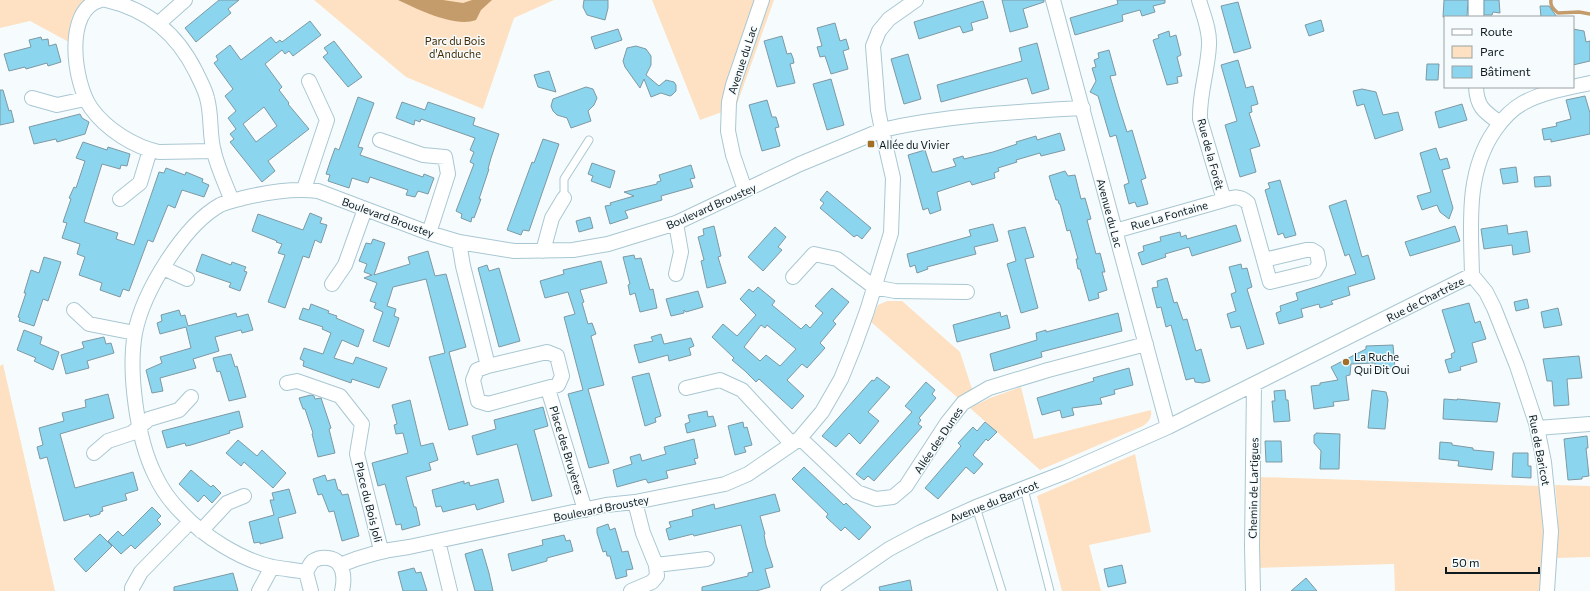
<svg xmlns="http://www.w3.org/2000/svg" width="1590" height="591" font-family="Commissioner,sans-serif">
  <rect width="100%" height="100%" fill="#f6fcfe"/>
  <path fill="#fde1c2" d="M0 0H101L95 1 76 40 67 41 30 21 0 28Z
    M314 0H554L514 18 483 109 406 77Z
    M652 0H774L736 107 700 120Z
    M887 301H902L960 352 972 389 958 398 871 322 878 305Z
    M3 364 55 591H0V366Z
    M1021 387 1034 439 1151 410C1152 418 1149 422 1143 426L1040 470 970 408 990 398Z
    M1135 454 1151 532 1089 545 1101 591H1062L1037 496Z
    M1259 477 1543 486 1546 517 1544 591H1395L1394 564 1255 568Z
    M1555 485 1590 486V557L1557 558 1558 517Z"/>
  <path fill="#c49c6c" d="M398 0H443L463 3 472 0H492L481 10 476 20C455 28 417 9 398 0Z"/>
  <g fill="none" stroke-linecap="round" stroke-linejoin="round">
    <path stroke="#c49c6c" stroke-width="3.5" d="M1551 0C1550 6 1553 9 1558 13L1579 12 1590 14"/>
  </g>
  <path fill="#8cd5ee" stroke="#7d99a3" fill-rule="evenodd" d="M219 0H239L228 9 231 13 196 42 185 28Z
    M584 0H608V8L605 20 587 15 583 7Z
    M1002 0H1044V2L1023 9 1028 27 1010 32Z
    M1117 0H1165V3L1153 6 1155 12 1142 16 1140 10 1122 15 1123 21 1075 35 1070 18 1118 4Z
    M1444 0H1468L1467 17H1443Z
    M1484 0H1499L1500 13 1493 12 1492 15H1484Z
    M983 1 988 18 971 23 973 30 963 33 960 26 919 39 914 22Z
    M1238 2 1251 48 1234 53 1221 6Z
    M1540 6H1549L1557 17H1541Z
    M1321 20 1324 31 1309 36 1305 25Z
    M310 21 321 35 293 56 289 51 285 54 282 50 265 64 282 87 279 90 289 103 288 104 309 129 268 161 275 171 262 182 230 142 234 139 230 134 236 129 228 118 236 111 225 96 233 89 214 63 218 60 216 56 230 45 241 60 271 37 276 43 280 40 282 42ZM264 107 277 126 256 142 243 124Z
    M835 23 840 41 846 39 849 49 843 51 848 69 831 74 825 56 820 57 817 47 822 46 817 28Z
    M618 29 622 40 595 49 591 37Z
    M1573 29 1584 31 1586 42 1590 41V61L1573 65Z
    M1169 31 1170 37 1176 35 1181 55 1177 57 1182 76 1177 77 1178 83 1167 85 1153 40 1159 38 1158 35Z
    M782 36 787 54 791 53 793 58 794 63 790 64 795 83 777 87 764 41Z
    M41 37 42 40 48 39 49 46 56 44 61 62 48 66 47 63 26 69 25 67 9 71 4 54 31 47 29 40Z
    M334 41 362 77 348 87 323 57 328 53 324 48Z
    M1037 43 1049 89 1032 94 1027 78 941 102 937 85 1022 61 1019 48Z
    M636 46 646 49 651 56V65L646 75 659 86 666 80 674 82 676 85V91L672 95 670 96 661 93 651 97 644 79 640 88 625 67 623 61 627 48Z
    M1109 50 1116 75 1110 76 1119 107 1127 132 1132 130 1146 178 1141 180 1148 204 1137 207 1135 202 1129 204 1124 185 1129 183 1116 135 1110 137 1098 96 1090 92 1096 81 1092 68 1096 67 1094 60 1099 58 1098 53Z
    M908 54 921 99 904 104 891 59Z
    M1238 60 1246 88 1253 86 1258 104 1251 106 1252 112 1249 113 1260 146 1250 149 1256 172 1240 177 1225 125 1237 121 1221 65Z
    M1427 64H1439L1438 80H1426Z
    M549 71 556 92 538 87 534 75Z
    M831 79 844 125 827 130 813 84Z
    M586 87 593 89 597 98 594 105 588 111 591 121 571 128 567 118 557 115 553 111 551 106 553 99Z
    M1362 89 1376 92 1383 115 1398 112 1403 130 1375 139 1364 104 1357 106 1353 91Z
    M0 90H3L9 111 11 110 14 122 0 125Z
    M1585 96 1590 113V134L1551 142V139L1544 140 1542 129 1557 126 1556 123 1571 119 1566 100Z
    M358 97 374 103 358 147 363 148 360 155 423 177 424 174 434 178 428 194 418 191 415 197 406 195 408 190 370 177 368 183 352 178 349 188 328 181 330 175 326 174 330 162 335 148 339 150Z
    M767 100 772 117H776L779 127 775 128 780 146 762 151 749 105Z
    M402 102 425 110 428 102 475 118 473 125 499 134 491 158 488 169H489L479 199H481L474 218 472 217 471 222 461 218 462 214 456 211 474 164 470 162 474 152 470 150 475 138 421 119 420 122 415 120 414 125 396 118Z
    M1462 104 1467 120 1439 128 1435 112Z
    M80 114 82 118 89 122 85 134 57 142 56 139 34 144 29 127Z
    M1060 133 1065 150 1041 156 1040 153 1016 160 1017 162 998 168 999 171 994 173 995 178 972 185 970 181 937 192 941 210 930 214 928 208 923 210 908 155 925 150 932 172H935L956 166 953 159 963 156 964 159 993 152 1017 144 1016 142 1036 136 1037 140Z
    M543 139 559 144 529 231 523 230 521 235 507 230 532 162 534 163Z
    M83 142 107 150 108 147 130 154 127 166 121 165 120 169 102 164 84 222 118 233 116 239 134 245 159 172 164 173 166 168 185 175 186 172 203 179 202 182 209 185 204 197 182 190 175 208 168 205 153 242 148 240 129 291 123 289 120 297 100 290 102 283 79 275 85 257 77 254 80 244 62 238 67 223 63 222 71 199 69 198 74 187 76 188 85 161 76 158Z
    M1436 148 1440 160 1447 158 1450 168 1442 170 1453 208 1449 219 1440 212 1437 205 1422 210 1417 196 1431 192 1420 153Z
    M592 163 615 171 610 188 591 181 593 176 588 174Z
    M691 165 695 178 690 179 693 187 661 196 662 200 625 211 628 218 610 224 605 206 611 205 610 203 634 196 624 192 657 184V182L661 181 659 175Z
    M1516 167 1518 182 1503 184 1500 169Z
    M1065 171 1068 176 1075 175 1081 199 1085 198 1091 219 1087 220 1096 254 1100 253 1105 272H1102L1107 290 1098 293 1099 298 1089 301 1080 269H1078L1076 259H1078L1070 230 1067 231 1060 204H1059L1058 200H1056L1049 176Z
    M1550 176 1551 186 1535 187 1534 177Z
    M1280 180 1296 235 1285 238 1283 233 1278 235 1265 190 1270 188 1268 183Z
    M827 191 871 228 862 239 857 235 854 237 820 208 824 203 820 200Z
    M1346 200 1362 257 1368 255 1375 279 1348 287 1350 295 1331 301 1333 304 1320 308 1319 304 1301 309 1303 317 1279 324 1276 313 1281 311 1280 306 1298 300 1296 293 1356 274 1349 254 1345 256 1329 206Z
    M310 213 322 218 320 223 327 225 321 243 315 240 309 258 303 256 285 308 268 302 285 255 278 253 282 244 276 242 277 241 252 231 258 214 303 230Z
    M590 217 593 228 579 232 576 221Z
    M993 224 998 241 974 247 976 254 927 267 928 269 917 273 915 265 910 267 907 254 971 236 969 230Z
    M1236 225 1241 241 1192 256 1189 247 1165 254 1166 257 1142 265 1138 253 1144 251 1143 246 1161 241 1160 237 1180 232 1181 237 1186 235 1187 239Z
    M1507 225 1508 234 1527 231 1530 252 1513 255 1512 245 1484 249 1481 229Z
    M714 226 721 256 718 257 726 283 707 288 701 261 704 260 698 237 704 235 703 229Z
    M1455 226 1460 241 1410 256 1405 242Z
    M775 227 786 237 778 247 782 250 763 271 748 257Z
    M1025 227 1034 257 1025 259 1038 308 1021 313 1007 264 1016 261 1008 231Z
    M373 239 385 243 374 275 410 264 408 257 428 251 435 276 446 274 466 347 449 352 468 425 449 430 429 357 445 353 426 279 393 287 387 306 396 309 394 316 399 318 389 347 373 341 383 312 374 308 376 303 370 301 377 283 364 278 372 275 364 272 367 264 359 261 366 243 371 244Z
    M202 254 231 265 232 262 246 267 244 271 247 272 240 291 229 287 231 283 196 271Z
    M634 255 635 259 641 258 650 290 653 289 657 308 640 312 635 293 630 295 628 285 630 284 623 257Z
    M44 257 61 262 48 301 43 299 34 326 19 321 20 318 18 317 26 293H24L31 270 39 273Z
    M601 261 607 283 580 290 584 302 582 303 588 324 592 323 596 334 591 336 604 385 588 389 609 463 589 468 568 394 583 390 564 317 575 314 568 292 545 298 540 281 564 274 563 270Z
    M1241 264 1242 269 1247 268 1252 287 1247 289 1264 344 1247 349 1240 326 1231 328 1227 314 1236 311 1231 294 1236 292 1229 267Z
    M487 265 489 271 499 268 520 341 499 347 478 268Z
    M1167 278 1174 303 1177 302 1183 320 1187 319 1196 351 1201 349 1210 381 1203 383 1195 382 1194 378 1186 380 1171 325 1166 327 1161 307 1157 308 1152 288 1158 287 1157 281Z
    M758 287 775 301 772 305 801 329 806 324 810 328 823 313 815 306 832 288 849 302 833 321 836 324 820 343 825 348 807 368 802 364 787 380 804 396 792 409 759 379 756 382 745 371 732 360 734 358 712 337 723 324 737 336 756 315 740 299 749 289 753 292ZM761 325 765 328 767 325 796 349 780 366 766 355 760 361 744 347Z
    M698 291 703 307 686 312 684 310V313L671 316 666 299Z
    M1527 299 1529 308 1516 311 1514 302Z
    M1469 303 1475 323 1480 321 1486 339 1472 343 1477 362 1460 367 1461 370 1449 373 1445 360 1452 358 1451 354 1455 352 1442 310Z
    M311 304 329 311 328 313 337 316 336 318 364 330 358 347 342 340 334 358 353 364 356 357 387 368 379 388 352 379 351 383 303 366 304 361 300 359 304 348 323 354 331 333 322 329 323 327 299 319 303 308 309 310Z
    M1558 308 1562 325 1544 328 1541 312Z
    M179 310 181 316 185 315 188 326 236 313 237 317 248 314 253 330 242 333 241 330 215 337 219 351 193 359 196 368 160 378 163 391 152 393 146 370 162 363 160 357 191 348 186 327 160 334 157 323 162 321 161 315Z
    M1000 312 1001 317 1007 315 1010 328 957 342 953 325Z
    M1118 313 1122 331 1041 352 1042 357 994 371 990 354 1037 340 1036 333 1046 330V332Z
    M24 330 42 337 40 344 59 352 53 370 34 361 36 358 17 350Z
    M661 334 664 344 691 338 694 346 689 348 691 355 669 361 668 355 639 363 634 345 653 341 651 337Z
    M104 337 106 344 111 343 114 353 87 361 89 368 66 374 61 355 84 348 82 342Z
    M1393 345 1395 368 1375 370V363L1351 364 1350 375 1346 376 1349 400 1333 402 1334 406 1314 409 1311 386 1320 385V383L1338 380 1331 367 1366 349V346Z
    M231 354 235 367 237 366 246 397 229 401 220 371 217 372 213 358Z
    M1579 356 1582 378 1567 379 1569 405 1554 406 1552 381H1547L1543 359Z
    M1129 368 1133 385 1114 390 1115 394 1100 398 1102 404 1072 408 1074 415 1062 418 1060 410 1042 415 1037 398 1094 381 1093 378Z
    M649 373 661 416 655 418 656 422 645 426 632 377Z
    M877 377 890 387 868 412 879 421 860 444 849 433 836 447 822 436 872 380 874 381Z
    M926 382 935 390 932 394 936 398 919 418 921 420 918 424 922 427 874 481 868 476 864 480 856 474 912 412 905 406Z
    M1285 390 1286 400H1288L1290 421 1274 422 1272 401H1275L1274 391Z
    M1372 390 1386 392 1388 400 1385 429 1368 428Z
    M108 394 114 418 60 434 75 488 133 472 138 490 125 494 127 500 102 507 103 511 100 512V514L90 517 89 514 64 521 47 457 40 459 37 447 43 445 39 428 64 421 62 413 86 407 85 400Z
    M311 395 314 396 315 399 321 398 331 428 329 429 335 453 318 457 312 434 313 433 305 409H303L299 398Z
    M1444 399 1457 400V399L1500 403 1497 422 1443 419Z
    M410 400 421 446 433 443 438 460 429 463 431 470 406 477 414 507H416L420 525 402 530 401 524 396 525 385 484 378 486 372 463 408 453 403 433 396 434 394 425 397 424 392 405Z
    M543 407 548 426 534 430 552 496 532 501 517 444 477 455 472 436 496 429 494 420Z
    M239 411 243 427 229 431 230 433 191 445 186 446 185 443 167 448 162 431Z
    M707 411 708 417 713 416 716 426 687 433 685 424 690 422 688 415Z
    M743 422 744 428 747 427 752 445 744 447 746 452 735 455 728 426Z
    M985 422 997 432 988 441 986 439 973 455 983 464 974 474 966 467 938 499 925 488 961 446 958 443 973 427 977 431Z
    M1316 433 1340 434 1339 469H1320L1321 451 1314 443V435L1316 434Z
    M1587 436 1588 448H1586L1589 476 1582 477V479L1568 480 1564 439Z
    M694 439 698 458 694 459 696 464 666 471 668 478 648 483 646 479 617 487 613 470 632 464 630 457 640 454 642 461 666 454 664 447Z
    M238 440 257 456 262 450 286 473 273 488 244 462 241 466 226 453Z
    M1265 441H1281L1282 462H1266Z
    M1440 442 1452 443V445L1473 448V450L1494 452 1492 470 1458 466 1459 461 1439 459Z
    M1513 453H1528V466H1531V478L1512 477Z
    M804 467 844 505 846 503 871 527 859 540 845 527 841 531 826 517 828 514 792 479Z
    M191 470 211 487 213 485 221 493 212 503 204 495 198 502 179 484Z
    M325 475 327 481 335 479 338 490H340L342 495 348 494 359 536 342 541 334 511 329 512 322 494 318 495 313 479Z
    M498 479 504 502 477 510 475 504 443 512 441 506 436 507 432 490 464 481V484L469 482 470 486Z
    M289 489 296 513 278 518 283 538 260 544V542L254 543 249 522 274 515 270 500H274L272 493Z
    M775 494 780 511 760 516 765 534 764 535 766 545 773 567 765 569 770 587 756 591H702V587L748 576V573L753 572 741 525 694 536 693 534 669 540 666 529 671 527 669 522 693 516 692 510 714 504 715 509Z
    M152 507 161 516 157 520 161 524 135 549 131 545 121 554 108 541 118 531 123 536Z
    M608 524 610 530 615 528 622 552 628 551 633 569 626 570 627 576 616 579 610 556H607L606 551 603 552 597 533V528Z
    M100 534 112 546 86 572 74 559Z
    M564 535 566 541 570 540 573 551 547 558V561L512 571 508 554 543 545 542 540Z
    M482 549 489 573 493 591H475L466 558 465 554Z
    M1122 565 1126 583 1108 587 1104 569Z
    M414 568 416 573 421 572 427 591H403L398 572Z
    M233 573 238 591H174V587Z
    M1306 578 1317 591H1291Z
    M910 580 912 591H880L879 587Z"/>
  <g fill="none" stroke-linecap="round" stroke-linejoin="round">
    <defs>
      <path id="lane" d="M564 198V179L589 140
        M1024 489 1050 591
        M976 507 1002 591"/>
      <path id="street" d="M101 0C63 9 74 84 91 108 106 129 134 147 159 152L214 151
        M106 0C149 10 177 34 196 72 200 81 205 89 207 98 212 115 209 135 214 152 218 169 226 185 232 201
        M916 0 889 19 879 31 873 46 878 110 882 130C948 115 1015 112 1083 108
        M1053 0 1168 427
        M1199 0C1203 14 1210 30 1209 45 1208 70 1199 94 1200 119L1224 200C1234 197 1240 195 1248 203L1270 282 1315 271 1319 264 1317 253 1312 250H1306L1264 260
        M1476 17V0
        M159 23 185 0
        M1476 87C1477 108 1485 112 1500 123
        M32 98 57 105 85 99
        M380 140 423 155 445 157 448 174 429 233
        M304 189 327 120 309 81
        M745 190 733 155 728 131 729 102 733 85 762 0
        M120 199 140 183 150 150
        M1115 231 1224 200
        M459 242 463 266 488 366
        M543 251 552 218 564 198
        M163 268 187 279
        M676 274 681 252 676 223
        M1472 275 1486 292 1494 308 1517 366 1536 423 1544 462 1551 531 1547 591
        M1472 275C1471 226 1465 173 1495 130 1502 120 1512 109 1523 103 1543 92 1568 88 1590 83
        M793 277 814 254 837 259 874 287 895 291 967 292
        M332 284 345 265 365 209
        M74 310 89 324 135 333
        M547 352 557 356 562 376 558 385 488 404 478 401 473 380 477 370 488 366Z
        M287 383 297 381 340 396 362 424 357 454 381 550
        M686 388 720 380 742 390 792 444
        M548 389 585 510
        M1537 428 1590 424
        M800 438 857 492 876 499 893 497 906 486 947 423 963 403 989 388 1048 370 1146 344
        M94 453 108 441 132 433 149 419 179 410 191 397
        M201 531 227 503 244 496
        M438 541 450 591
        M656 565 707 559
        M306 572C295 570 284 569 273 567 241 560 203 536 181 512 170 501 161 488 155 475 137 439 128 372 135 333 143 292 183 226 220 205 227 202 236 200 243 198 268 192 292 188 318 191L429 233 459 242 514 251 573 250 608 244 676 223 800 164 882 130 893 178 891 233 867 311 854 347 841 379 822 412 800 438 792 444 748 474 725 484 635 502 606 505 409 547C384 550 364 555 340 565
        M132 591V588L141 572 190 522
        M259 591 272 567
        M311 591 306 572C308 568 310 564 313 561 318 558 322 557 328 558 344 560 345 578 342 591
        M631 591 652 582 657 576 656 565 643 533 635 502
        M828 591 889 549 921 532 976 507 1066 472 1168 427 1472 275
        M1253 591 1252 546 1254 384"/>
    </defs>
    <use href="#lane" stroke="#a9c7d2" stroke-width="9"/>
    <use href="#street" stroke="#a9c7d2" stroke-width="16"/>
    <use href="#lane" stroke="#fff" stroke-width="7"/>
    <use href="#street" stroke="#fff" stroke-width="14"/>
  </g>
  <g fill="#a36f27" stroke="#f6fcfe" stroke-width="1.5">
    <rect x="867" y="140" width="8" height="8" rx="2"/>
    <circle cx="1346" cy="362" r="4"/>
  </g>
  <g text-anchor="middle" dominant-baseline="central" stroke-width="3" stroke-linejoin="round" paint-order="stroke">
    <g font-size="11" fill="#462b01" stroke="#f6fcfe">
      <text x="455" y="40">Parc du Bois<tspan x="455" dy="13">d'Anduche</tspan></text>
    </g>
    <g font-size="11" fill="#0f1a1e" stroke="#f6fcfe">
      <text transform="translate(742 60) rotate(-72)">Avenue du Lac</text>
      <text transform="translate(1211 154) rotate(75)">Rue de la Forêt</text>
      <text transform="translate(711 206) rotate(-24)">Boulevard Broustey</text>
      <text transform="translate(1110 213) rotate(75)">Avenue du Lac</text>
      <text transform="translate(1169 215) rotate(-16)">Rue La Fontaine</text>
      <text transform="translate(388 217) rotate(20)">Boulevard Broustey</text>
      <text transform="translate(1425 299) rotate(-27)">Rue de Chartrèze</text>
      <text transform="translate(938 440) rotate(-56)">Allée des Dunes</text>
      <text transform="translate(567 450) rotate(73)">Place des Bruyères</text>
      <text transform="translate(1540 450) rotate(79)">Rue de Baricot</text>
      <text transform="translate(1253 488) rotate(-89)">Chemin de Lartigues</text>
      <text transform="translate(994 501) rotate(-22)">Avenue du Barricot</text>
      <text transform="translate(369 502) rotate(76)">Place du Bois Joli</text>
      <text transform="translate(601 508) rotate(-11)">Boulevard Broustey</text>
    </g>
    <g font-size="11" fill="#0f1a1e" stroke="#f6fcfe" text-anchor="start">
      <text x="879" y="144">Allée du Vivier</text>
      <text x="1354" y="356">La Ruche<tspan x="1354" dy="13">Qui Dit Oui</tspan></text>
    </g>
  </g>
  <rect x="1444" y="16" width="130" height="72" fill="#f6fcfe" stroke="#9aa2a4"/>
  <rect x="1452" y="29" width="20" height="6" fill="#ffffff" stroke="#9aa2a4"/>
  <text x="1480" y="36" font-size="12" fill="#0f1a1e">Route</text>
  <rect x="1452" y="46" width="20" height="12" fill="#fde1c2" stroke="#9aa2a4"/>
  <text x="1480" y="56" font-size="12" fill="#0f1a1e">Parc</text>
  <rect x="1452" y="66" width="20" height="12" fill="#8cd5ee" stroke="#9aa2a4"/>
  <text x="1480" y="76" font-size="12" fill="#0f1a1e">Bâtiment</text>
  <path d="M1446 567v6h93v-6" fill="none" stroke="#0f1a1e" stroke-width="2"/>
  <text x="1452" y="567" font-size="12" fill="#0f1a1e" stroke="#f6fcfe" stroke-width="3" paint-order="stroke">50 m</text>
</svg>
